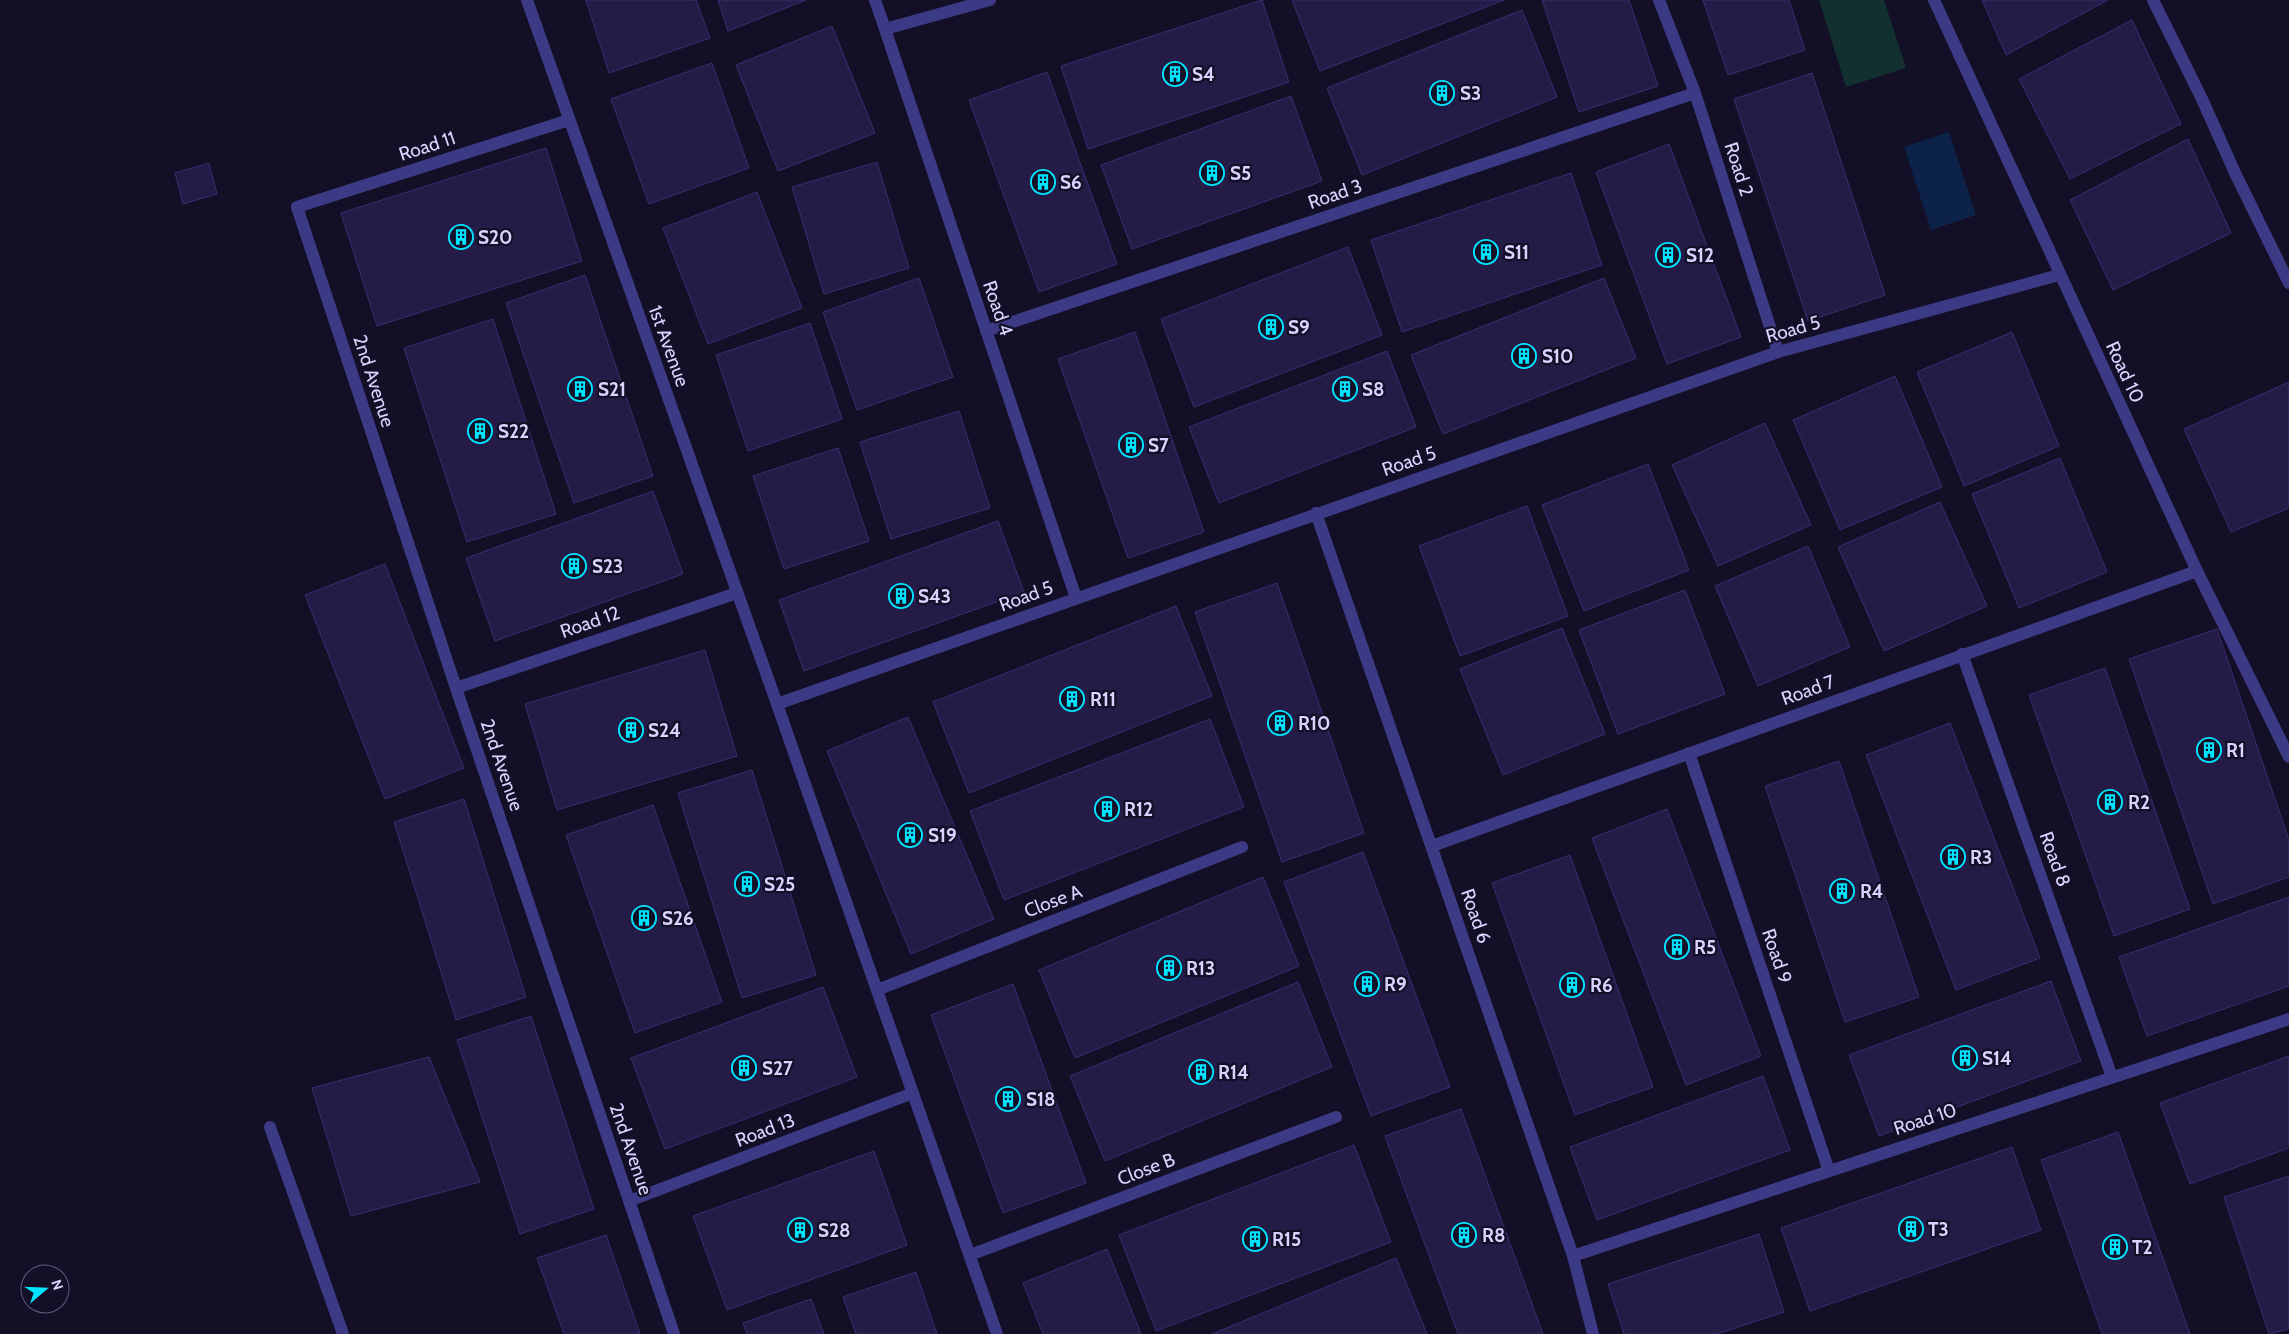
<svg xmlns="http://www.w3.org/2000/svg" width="2289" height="1334" font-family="Cabin,sans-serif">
  <rect width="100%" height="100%" fill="#130f26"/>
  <path fill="#12302f" d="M1819 0H1884L1906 68 1846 87Z"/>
  <path fill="#0c2248" d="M1949 132 1976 215 1931 230 1904 147Z"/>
  <path fill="#241b47" stroke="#3b2d73" d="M586 0H696L710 38 609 73Z
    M718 0H806L728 31Z
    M1262 0 1289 82 1088 149 1061 66Z
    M1292 0H1504L1320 71Z
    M1542 0H1629L1658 86 1579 112Z
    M1703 0H1789L1805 50 1728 75Z
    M1982 0H2108L2006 55Z
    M1522 10 1557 97 1362 175 1327 88Z
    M2132 20 2181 124 2070 179 2019 79Z
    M832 26 875 133 778 171 736 65Z
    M712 63 749 168 649 204 611 99Z
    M1047 72 1117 264 1039 292 969 100Z
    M1812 73 1885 295 1808 321 1734 99Z
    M1291 96 1322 181 1132 249 1101 165Z
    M2188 139 2231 233 2113 290 2070 200Z
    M1669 144 1741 337 1667 364 1596 172Z
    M546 148 582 261 377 326 341 213Z
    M877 162 909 268 824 294 792 187Z
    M209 163 217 194 183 204 175 173Z
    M1571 173 1602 265 1402 332 1371 240Z
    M757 192 802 308 708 344 663 228Z
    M1348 247 1382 335 1194 407 1161 319Z
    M585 275 653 476 574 503 506 303Z
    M919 278 953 377 857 410 823 312Z
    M1604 278 1636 358 1443 434 1411 355Z
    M493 319 556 514 467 542 404 348Z
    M810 323 842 419 748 451 716 355Z
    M1135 332 1204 532 1128 558 1058 359Z
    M2012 332 2059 446 1964 486 1917 372Z
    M1387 351 1416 427 1219 503 1189 427Z
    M1895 376 1942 487 1840 530 1793 420Z
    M2289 382V508L2231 532 2184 429Z
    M959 411 990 508 891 539 860 442Z
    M1765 423 1811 525 1718 566 1672 465Z
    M838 448 869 541 784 569 753 476Z
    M2060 458 2107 572 2019 608 1972 494Z
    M1648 464 1689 570 1584 611 1542 505Z
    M653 491 683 574 495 641 466 558Z
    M1940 502 1987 606 1884 651 1838 547Z
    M1527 506 1568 616 1460 656 1419 546Z
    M998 521 1024 592 804 671 779 600Z
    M1808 546 1850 647 1758 686 1715 586Z
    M385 564 464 768 385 799 305 595Z
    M1277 583 1364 833 1282 862 1195 612Z
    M1685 590 1725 694 1618 734 1579 630Z
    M1176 606 1212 696 969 793 933 702Z
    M1562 628 1605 734 1503 775 1460 669Z
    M2217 629 2289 840V877L2213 904 2129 659Z
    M705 650 737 756 557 810 525 704Z
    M2105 668 2190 909 2114 936 2029 695Z
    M908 717 994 919 911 954 827 751Z
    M1210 719 1244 807 1004 900 970 811Z
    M1950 723 2040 958 1956 990 1866 755Z
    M1839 761 1919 997 1845 1022 1765 786Z
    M752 770 816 975 742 998 678 793Z
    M464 799 526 997 456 1020 394 822Z
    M653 805 722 1002 635 1033 566 835Z
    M1667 809 1761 1056 1686 1085 1592 838Z
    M1363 852 1450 1087 1371 1116 1284 882Z
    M1570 855 1653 1087 1575 1115 1492 883Z
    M1263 877 1299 966 1075 1058 1039 970Z
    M2289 897V986L2147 1036 2119 957Z
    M2051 981 2081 1061 1879 1136 1849 1055Z
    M1298 982 1332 1067 1105 1161 1070 1076Z
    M1013 984 1086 1183 1003 1213 931 1015Z
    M823 987 857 1077 665 1149 631 1058Z
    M531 1016 594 1209 520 1234 457 1040Z
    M2289 1056V1148L2190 1184 2160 1103Z
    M429 1057 480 1182 351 1216 312 1088Z
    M1763 1076 1790 1150 1597 1220 1570 1147Z
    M1461 1109 1543 1334H1458L1385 1136Z
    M2118 1132 2190 1334H2102L2041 1160Z
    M1354 1145 1391 1242 1156 1331 1119 1235Z
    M2012 1147 2041 1230 1810 1311 1781 1228Z
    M874 1151 907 1245 727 1310 693 1216Z
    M2289 1176V1329L2269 1334 2224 1197Z
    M1759 1234 1784 1312 1717 1334H1624L1608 1284Z
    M606 1235 640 1334H564L537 1258Z
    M1107 1249 1141 1334H1043L1023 1283Z
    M1396 1258 1427 1334H1212Z
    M916 1272 937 1334H856L843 1297Z
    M811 1299 824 1334H747L743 1323Z"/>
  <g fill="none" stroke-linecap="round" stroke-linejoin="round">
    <path stroke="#3d3a85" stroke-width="12" d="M527 0 777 704 997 1334
      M875 0 885 29 990 0
      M1659 0 1695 93 1778 352
      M1934 0 2197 571 2289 757
      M2153 0 2202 99 2236 175 2289 283
      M885 29 1076 598
      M569 120 297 207 456 688 674 1334
      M986 331 1695 93
      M1316 513 1573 1256 1593 1334
      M1962 654 2112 1077
      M456 688 737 593
      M777 704 1778 352 2059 275
      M1689 753 1829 1171
      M1432 846 2197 571
      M877 990 1242 847
      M270 1127 343 1334
      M629 1201 913 1093
      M970 1255 1336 1117
      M1573 1256 2289 1019"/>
  </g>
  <defs>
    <symbol id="building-ring" viewBox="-11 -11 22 22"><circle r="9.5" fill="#130f26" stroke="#00e5ff" stroke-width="1.5"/><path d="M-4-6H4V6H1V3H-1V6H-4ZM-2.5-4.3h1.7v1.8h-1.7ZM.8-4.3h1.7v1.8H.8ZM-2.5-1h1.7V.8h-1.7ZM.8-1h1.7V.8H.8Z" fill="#00e5ff"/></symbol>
  </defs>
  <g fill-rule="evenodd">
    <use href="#building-ring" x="1161" y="60" width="28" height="28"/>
    <use href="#building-ring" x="1428" y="79" width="28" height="28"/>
    <use href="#building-ring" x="1198" y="159" width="28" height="28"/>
    <use href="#building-ring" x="1029" y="168" width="28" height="28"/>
    <use href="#building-ring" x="447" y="223" width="28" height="28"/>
    <use href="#building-ring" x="1472" y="238" width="28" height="28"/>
    <use href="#building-ring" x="1654" y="241" width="28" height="28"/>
    <use href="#building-ring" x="1257" y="313" width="28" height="28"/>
    <use href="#building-ring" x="1510" y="342" width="28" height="28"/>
    <use href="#building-ring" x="566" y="375" width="28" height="28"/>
    <use href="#building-ring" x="1331" y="375" width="28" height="28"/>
    <use href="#building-ring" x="466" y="417" width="28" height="28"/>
    <use href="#building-ring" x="1117" y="431" width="28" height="28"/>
    <use href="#building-ring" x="560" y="552" width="28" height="28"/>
    <use href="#building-ring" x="887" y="582" width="28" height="28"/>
    <use href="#building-ring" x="1058" y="685" width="28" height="28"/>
    <use href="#building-ring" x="1266" y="709" width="28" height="28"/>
    <use href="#building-ring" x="617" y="716" width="28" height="28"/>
    <use href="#building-ring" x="2195" y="736" width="28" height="28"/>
    <use href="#building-ring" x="2096" y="788" width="28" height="28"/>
    <use href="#building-ring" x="1093" y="795" width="28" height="28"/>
    <use href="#building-ring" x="896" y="821" width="28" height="28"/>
    <use href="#building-ring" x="1939" y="843" width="28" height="28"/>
    <use href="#building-ring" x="733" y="870" width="28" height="28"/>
    <use href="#building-ring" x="1828" y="877" width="28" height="28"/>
    <use href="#building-ring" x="630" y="904" width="28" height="28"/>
    <use href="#building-ring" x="1663" y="933" width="28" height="28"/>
    <use href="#building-ring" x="1155" y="954" width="28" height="28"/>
    <use href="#building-ring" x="1353" y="970" width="28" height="28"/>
    <use href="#building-ring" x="1558" y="971" width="28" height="28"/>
    <use href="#building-ring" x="1951" y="1044" width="28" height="28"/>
    <use href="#building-ring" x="730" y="1054" width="28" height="28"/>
    <use href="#building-ring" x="1187" y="1058" width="28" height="28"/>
    <use href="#building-ring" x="994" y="1085" width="28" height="28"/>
    <use href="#building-ring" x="1897" y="1215" width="28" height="28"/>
    <use href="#building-ring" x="786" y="1216" width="28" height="28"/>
    <use href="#building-ring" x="1450" y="1221" width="28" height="28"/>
    <use href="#building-ring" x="1241" y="1225" width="28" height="28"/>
    <use href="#building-ring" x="2101" y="1233" width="28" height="28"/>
  </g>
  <g text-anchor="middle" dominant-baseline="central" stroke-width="4.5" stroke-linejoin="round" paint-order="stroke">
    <g font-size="19" font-weight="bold" fill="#d9d4ff" stroke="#130f26" text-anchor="start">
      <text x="1192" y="74">S4</text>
      <text x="1460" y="93">S3</text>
      <text x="1230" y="173">S5</text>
      <text x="1060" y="182">S6</text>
      <text x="478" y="237">S20</text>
      <text x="1504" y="252">S11</text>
      <text x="1686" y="255">S12</text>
      <text x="1288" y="327">S9</text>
      <text x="1542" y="356">S10</text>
      <text x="598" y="389">S21</text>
      <text x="1362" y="389">S8</text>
      <text x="498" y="431">S22</text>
      <text x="1148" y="445">S7</text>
      <text x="592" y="566">S23</text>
      <text x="918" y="596">S43</text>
      <text x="1090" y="699">R11</text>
      <text x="1298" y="723">R10</text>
      <text x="648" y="730">S24</text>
      <text x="2226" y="750">R1</text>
      <text x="2128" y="802">R2</text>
      <text x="1124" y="809">R12</text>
      <text x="928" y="835">S19</text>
      <text x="1970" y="857">R3</text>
      <text x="764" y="884">S25</text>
      <text x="1860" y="891">R4</text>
      <text x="662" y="918">S26</text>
      <text x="1694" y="947">R5</text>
      <text x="1186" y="968">R13</text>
      <text x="1384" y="984">R9</text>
      <text x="1590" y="985">R6</text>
      <text x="1982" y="1058">S14</text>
      <text x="762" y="1068">S27</text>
      <text x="1218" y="1072">R14</text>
      <text x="1026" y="1099">S18</text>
      <text x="1928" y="1229">T3</text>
      <text x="818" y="1230">S28</text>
      <text x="1482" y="1235">R8</text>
      <text x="1272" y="1239">R15</text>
      <text x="2132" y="1247">T2</text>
    </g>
    <g font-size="19" fill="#d9d4ff" stroke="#130f26">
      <text transform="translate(427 146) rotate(-18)">Road 11</text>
      <text transform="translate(1739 169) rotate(72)">Road 2</text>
      <text transform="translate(1335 194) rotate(-19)">Road 3</text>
      <text transform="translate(998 308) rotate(71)">Road 4</text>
      <text transform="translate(1793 329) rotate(-16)">Road 5</text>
      <text transform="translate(669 346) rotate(70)">1st Avenue</text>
      <text transform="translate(2125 372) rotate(65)">Road 10</text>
      <text transform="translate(374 381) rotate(72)">2nd Avenue</text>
      <text transform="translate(1409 461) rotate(-19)">Road 5</text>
      <text transform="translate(1026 596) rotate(-20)">Road 5</text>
      <text transform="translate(590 622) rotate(-19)">Road 12</text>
      <text transform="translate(1808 690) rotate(-20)">Road 7</text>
      <text transform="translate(502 765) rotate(71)">2nd Avenue</text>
      <text transform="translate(2055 859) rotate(70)">Road 8</text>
      <text transform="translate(1053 901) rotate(-21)">Close A</text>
      <text transform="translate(1476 916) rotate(71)">Road 6</text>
      <text transform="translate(1777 956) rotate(71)">Road 9</text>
      <text transform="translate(1925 1119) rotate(-18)">Road 10</text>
      <text transform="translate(765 1130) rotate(-21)">Road 13</text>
      <text transform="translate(631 1149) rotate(71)">2nd Avenue</text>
      <text transform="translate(1146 1169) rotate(-21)">Close B</text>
    </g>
  </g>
  <g transform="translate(45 1289) rotate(71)"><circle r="24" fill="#130f26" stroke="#625e7d"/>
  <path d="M0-4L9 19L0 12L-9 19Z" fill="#00e5ff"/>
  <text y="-8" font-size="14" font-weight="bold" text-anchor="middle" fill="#d9d4ff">N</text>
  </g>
</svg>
